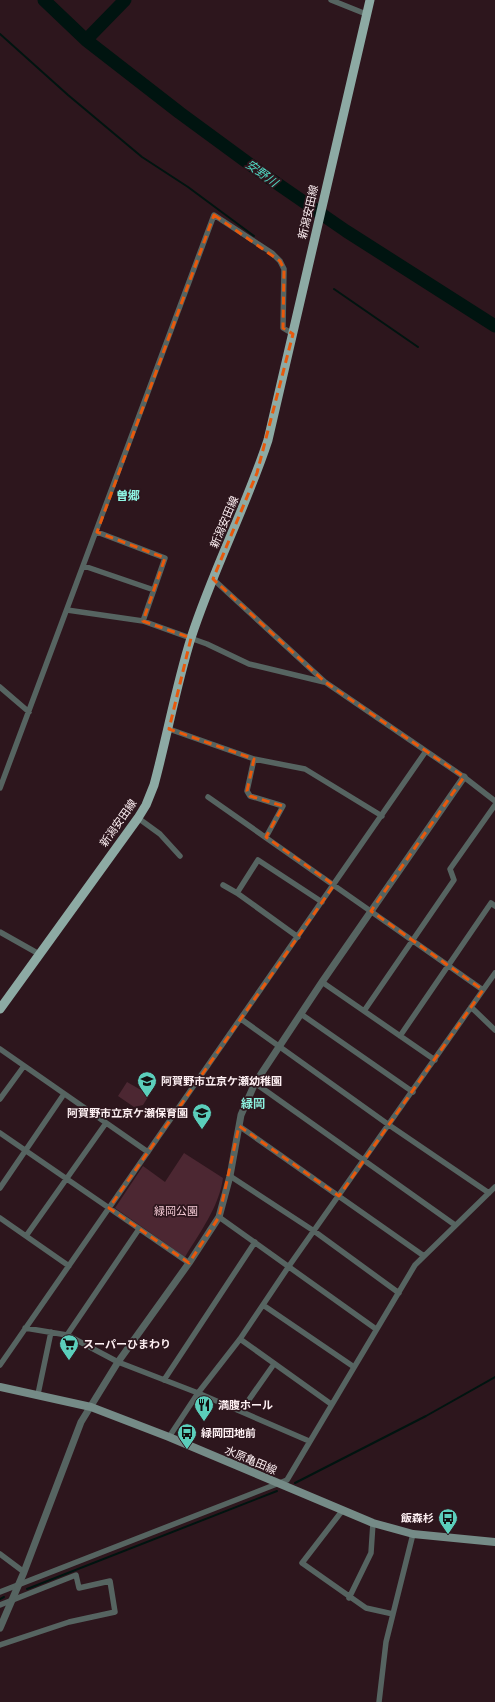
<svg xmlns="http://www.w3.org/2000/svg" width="495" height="1702" font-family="Mulish,'Noto Sans JP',sans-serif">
  <rect width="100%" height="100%" fill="#2d161d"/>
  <path fill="#4c2732" d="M127 1082 141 1090 146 1084 153 1089 143 1105 134 1107 118 1096Z
    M184 1153 223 1178C219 1207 200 1232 185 1257L115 1208 143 1166 165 1182Z"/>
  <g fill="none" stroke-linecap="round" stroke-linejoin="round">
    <path stroke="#001410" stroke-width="2" d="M0 34 68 95 142 157 188 187 254 236
      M334 289 418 347
      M295 1483 426 1416 495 1377
      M27 1589 277 1491
      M0 1599 4 1597"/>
    <path stroke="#001410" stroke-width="13" d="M44 0 86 40 180 113 259 171 346 231 495 326
      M86 40 125 0"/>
    <path stroke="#566461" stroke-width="5.5" d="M331 0 366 14
      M97 532 165 558 143 621
      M84 566 154 590
      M213 579 325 682 464 777 495 801
      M67 610 143 621 207 644 249 664 324 682
      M0 687 29 712
      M169 729 254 759 305 769 382 816
      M254 759 247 791 250 796 283 806 266 837
      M0 788 214 215 272 253 280 261 284 269 283 328 293 334
      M208 797 483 990
      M138 818 160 834 180 856
      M223 885 237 893 298 937
      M237 893 258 860 322 902
      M0 932 39 954
      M322 982 435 1060
      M471 1007 495 1030
      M364 1011 454 880 450 869 495 805
      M301 1014 413 1092
      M241 1019 389 1125 489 1193
      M400 1036 491 903 495 906
      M0 1049 148 1152
      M255 1083 455 1225
      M0 1099 24 1066
      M239 1126 424 1256
      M0 1133 189 1263
      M230 1176 314 1231 399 1293
      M0 1188 64 1094
      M219 1217 376 1329
      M0 1218 69 1266
      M26 1236 106 1123
      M263 1305 354 1367
      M25 1328 67 1335 118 1362 198 1393 309 1441
      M67 1335 139 1229
      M240 1339 331 1404
      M0 1365 426 751
      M164 1380 255 1242
      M38 1394 51 1332
      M241 1411 274 1364
      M169 1437 198 1393 240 1339 289 1266 495 973
      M342 1511 302 1563 366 1608 393 1614
      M0 1554 24 1572
      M0 1592 287 1480 415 1265 495 1187
      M349 1598 371 1553 373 1523
      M0 1605 76 1575 79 1588 110 1581 115 1612 69 1622 0 1645
      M379 1702 386 1642 413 1534"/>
    <path stroke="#566461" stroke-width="7" d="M0 1628 24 1572 81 1422 118 1362 189 1263 219 1217 230 1176 241 1115 255 1083 322 982 464 777"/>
    <path stroke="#758b87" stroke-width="8" d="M0 1387 91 1407 169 1437 373 1523 413 1534 495 1542"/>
    <path stroke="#8daaa4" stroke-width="9" d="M0 1009 138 818 146 805 154 785C167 737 176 686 191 638 213 570 246 507 268 440L370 0"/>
  </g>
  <path fill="none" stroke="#e8590c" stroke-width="3" stroke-dasharray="8 5" stroke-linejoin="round" d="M214 215 280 261 284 269 283 328 293 334 257 473 213 579 325 682 464 777 371 911 483 990 339 1196 239 1126 219 1217 189 1263 109 1208 334 885 266 837 283 806 250 796 247 791 254 759 169 729 191 638 143 621 165 558 97 532Z"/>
  <defs>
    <symbol id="school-pin" viewBox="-11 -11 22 30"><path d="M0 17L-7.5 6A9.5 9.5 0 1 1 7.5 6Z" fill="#5bcebb" stroke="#2d161d"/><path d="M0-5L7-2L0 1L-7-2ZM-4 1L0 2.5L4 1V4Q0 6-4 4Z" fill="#111"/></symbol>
    <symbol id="supermarket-pin" viewBox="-11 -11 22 30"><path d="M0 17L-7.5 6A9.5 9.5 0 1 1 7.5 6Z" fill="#5bcebb" stroke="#2d161d"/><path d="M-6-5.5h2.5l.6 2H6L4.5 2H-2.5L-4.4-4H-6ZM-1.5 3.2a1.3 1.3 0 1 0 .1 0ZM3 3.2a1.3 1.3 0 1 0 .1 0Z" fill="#111"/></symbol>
    <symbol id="restaurant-pin" viewBox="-11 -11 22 30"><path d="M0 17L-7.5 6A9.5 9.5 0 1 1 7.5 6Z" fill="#5bcebb" stroke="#2d161d"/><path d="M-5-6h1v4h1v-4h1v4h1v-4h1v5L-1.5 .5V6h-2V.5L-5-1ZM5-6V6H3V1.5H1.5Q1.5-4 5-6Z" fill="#111"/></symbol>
    <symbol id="bus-pin" viewBox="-11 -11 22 30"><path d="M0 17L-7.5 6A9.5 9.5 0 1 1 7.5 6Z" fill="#5bcebb" stroke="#2d161d"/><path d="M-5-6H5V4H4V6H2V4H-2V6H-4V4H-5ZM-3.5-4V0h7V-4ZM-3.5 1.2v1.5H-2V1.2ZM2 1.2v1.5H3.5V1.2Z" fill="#111"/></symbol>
  </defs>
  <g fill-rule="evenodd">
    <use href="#school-pin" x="136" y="1070" width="22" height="30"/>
    <use href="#school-pin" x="191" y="1102" width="22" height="30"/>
    <use href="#supermarket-pin" x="58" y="1333" width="22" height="30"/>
    <use href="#restaurant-pin" x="193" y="1394" width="22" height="30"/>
    <use href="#bus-pin" x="176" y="1422" width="22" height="30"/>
    <use href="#bus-pin" x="437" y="1507" width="22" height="30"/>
  </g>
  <g text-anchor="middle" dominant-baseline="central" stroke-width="3.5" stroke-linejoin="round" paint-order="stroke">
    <g font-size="11" fill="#fef0f3" stroke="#2d161d">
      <text transform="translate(308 212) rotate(-77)">新潟安田線</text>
      <text transform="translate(224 522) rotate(-67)">新潟安田線</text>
      <text transform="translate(118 823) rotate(-55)">新潟安田線</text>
      <text transform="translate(251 1460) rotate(23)">水原亀田線</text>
    </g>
    <g font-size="11" font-weight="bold" fill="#fef0f3" stroke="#2d161d" text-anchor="start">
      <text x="161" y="1081">阿賀野市立京ケ瀬幼稚園</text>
      <text x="188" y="1113" text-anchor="end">阿賀野市立京ケ瀬保育園</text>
      <text x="83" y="1344">スーパーひまわり</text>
      <text x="218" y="1405">満腹ホール</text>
      <text x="201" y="1433">緑岡団地前</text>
      <text x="434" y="1518" text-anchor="end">飯森杉</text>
    </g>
    <g font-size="11" fill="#f4cad5" stroke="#2d161d">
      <text x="176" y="1211">緑岡公園</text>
    </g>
    <g font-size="12" font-style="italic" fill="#4fd7c2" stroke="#2d161d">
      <text transform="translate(262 173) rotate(36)">安野川</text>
    </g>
    <g font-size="12" font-weight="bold" fill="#8ef4e2" stroke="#2d161d">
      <text x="128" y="495">曽郷</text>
      <text x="253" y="1103">緑岡</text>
    </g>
  </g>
</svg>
